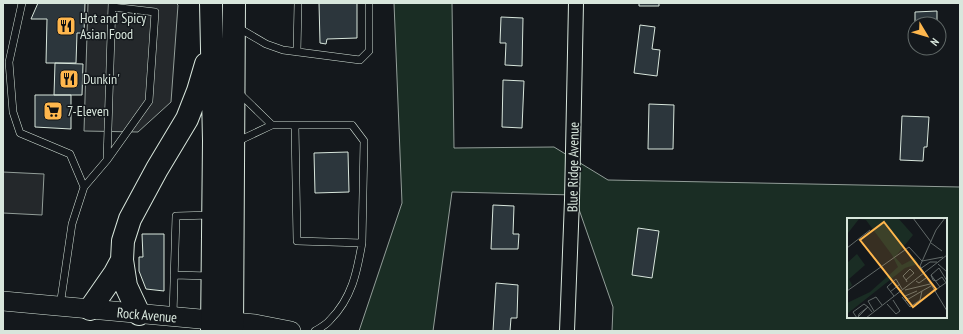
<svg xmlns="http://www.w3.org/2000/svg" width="963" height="334" font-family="'PT Sans Narrow',sans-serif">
  <rect width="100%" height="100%" fill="#14181c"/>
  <path fill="#1a2d24" stroke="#939e99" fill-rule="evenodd" d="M394 3H452L454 148 554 147 608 180 960 187V331H612L613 307 574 195 452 192 433 331H359L402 203ZM848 219H946V317H848Z"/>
  <path fill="#24282b" stroke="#939e99" d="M88 3H176L178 5 171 102 138 132 84 131Z
    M3 172 44 174 42 215 3 213Z"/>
  <path fill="#2c363c" stroke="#d8e6dc" d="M38 3H85L84 33H77L76 63H46L47 19H31Z
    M319 3H357V38L327 39 326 44 320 43Z
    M639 3H659V6H639Z
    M937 11V24H915V48H937V49H915V12Z
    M501 17 523 18 522 66 505 65 506 43H500Z
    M640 25 655 27 652 49 660 50 657 76 634 73Z
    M55 63 83 64 82 95H54Z
    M503 80 524 81 522 128 502 127Z
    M35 95H71V129L35 127Z
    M649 104 674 105 673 149H648Z
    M902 116 929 117 927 147H924L923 161 900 160Z
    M348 152 349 192 315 193 314 153Z
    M493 205 514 206 513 234H519L518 249H491Z
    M638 228 659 231 652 278 632 275Z
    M142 234H164V291L146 289 139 271V257H143Z
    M496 283 518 285 517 318H511L510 331H493Z"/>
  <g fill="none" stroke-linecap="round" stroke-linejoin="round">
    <defs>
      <path id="lane" d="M22 3 9 62 13 112 20 133 70 154 84 187 72 224 60 306
        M237 27 266 44 283 50 360 60 369 51V3
        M297 52 298 3
        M272 125H352L364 141 362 243 297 241 295 125
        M236 142 272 125 238 92
        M107 160 149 101 155 12 112 7
        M84 187 107 160 112 3
        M174 275 210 276
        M173 315 176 216 212 215
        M315 331C320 328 326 325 330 320 352 298 357 272 362 243"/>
      <path id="street" d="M567 331 572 200 576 3"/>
      <path id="secondary" d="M3 301 255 324 291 331"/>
      <path id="highway" d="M211 3 214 141 212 331
        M122 260 126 286 139 314
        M90 309 115 273 122 260 123 241 130 219 157 169 187 119 198 91 206 64
        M232 331 234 3"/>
    </defs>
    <use href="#lane" stroke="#d8e6dc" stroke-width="8"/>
    <use href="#street" stroke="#d8e6dc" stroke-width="16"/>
    <use href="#secondary" stroke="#d8e6dc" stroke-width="20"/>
    <use href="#highway" stroke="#d8e6dc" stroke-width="24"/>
    <use href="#lane" stroke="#14181c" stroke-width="7"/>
    <use href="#street" stroke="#14181c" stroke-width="14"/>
    <use href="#secondary" stroke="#14181c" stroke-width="19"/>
    <use href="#highway" stroke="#14181c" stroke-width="22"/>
  </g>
  <defs>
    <symbol id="restaurant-square" viewBox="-11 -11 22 22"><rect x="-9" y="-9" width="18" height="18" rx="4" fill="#ffb74d" stroke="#14181c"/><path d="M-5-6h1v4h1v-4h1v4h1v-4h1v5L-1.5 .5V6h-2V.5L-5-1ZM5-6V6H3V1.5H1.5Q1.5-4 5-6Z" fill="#111"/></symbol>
    <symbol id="supermarket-square" viewBox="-11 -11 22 22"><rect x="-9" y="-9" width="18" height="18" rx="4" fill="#ffb74d" stroke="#14181c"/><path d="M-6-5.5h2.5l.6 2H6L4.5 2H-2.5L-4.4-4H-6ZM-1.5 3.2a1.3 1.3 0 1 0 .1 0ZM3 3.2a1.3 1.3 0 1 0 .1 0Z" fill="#111"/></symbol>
  </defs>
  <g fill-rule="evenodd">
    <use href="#restaurant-square" x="55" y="15" width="22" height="22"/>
    <use href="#restaurant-square" x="58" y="68" width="22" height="22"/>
    <use href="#supermarket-square" x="42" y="100" width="22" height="22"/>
  </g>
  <g text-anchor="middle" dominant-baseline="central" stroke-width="3" stroke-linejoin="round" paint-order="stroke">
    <g font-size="14" fill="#d8e6dc" stroke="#14181c" text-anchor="start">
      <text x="80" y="18">Hot and Spicy<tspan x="80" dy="16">Asian Food</tspan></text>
      <text x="83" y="79">Dunkin'</text>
      <text x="67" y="111">7-Eleven</text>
    </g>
    <g font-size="14" fill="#d8e6dc" stroke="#14181c">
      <text transform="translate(573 167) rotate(-89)">Blue Ridge Avenue</text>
      <text transform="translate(147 315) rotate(5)">Rock Avenue</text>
    </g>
  </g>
  <g transform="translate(847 218)">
    <rect width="100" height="100" fill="#14181c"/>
    <path d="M0 0H51L66 17 48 39 55 47 68 40 71 46 58 50 0 96V85L23 74 51 49 45 37 19 2 12 1 1 15ZM10 36 18 47 2 61 5 67 0 73V45Z" fill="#1a2d24"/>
    <path fill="none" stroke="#626a69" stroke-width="1" d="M66 0 84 24M98 0 89 12 73 48 100 93M84 25 95 33M0 30 23 12M75 43 96 39M91 46 100 54M73 51 83 44H90M84 57 93 69M59 62 67 55 63 51 56 58 59 62 60 64M69 63 72 65 79 60M89 63 86 62 84 57 92 50 100 63M89 63 95 59 99 65M58 72 83 66M0 73 62 29 75 43M87 73 100 64M43 74 53 66M47 78 40 69 49 61 55 71M55 79 63 89 73 82 75 73 84 68M61 81 58 78 70 73M58 83 75 73M40 86 49 96 53 93 46 82M27 93 21 83 29 79 35 87M11 99 20 90M10 100 6 94 17 86 21 89M11 100 12 96 21 89 25 94M19 100 100 37"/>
    <path fill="#ffb74d" fill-opacity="0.15" stroke="#ffb74d" stroke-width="2" d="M37 4 89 71 66 89 13 22Z"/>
    <rect width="100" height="100" fill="none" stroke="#d8e6dc" stroke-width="2"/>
  </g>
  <rect width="963" height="334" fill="none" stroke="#d8e6dc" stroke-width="8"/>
  <g transform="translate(927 36) rotate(128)"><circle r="19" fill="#14181c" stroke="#626a69"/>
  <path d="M0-3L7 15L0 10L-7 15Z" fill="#ffb74d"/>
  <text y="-6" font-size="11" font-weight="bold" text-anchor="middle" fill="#d8e6dc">N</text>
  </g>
</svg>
